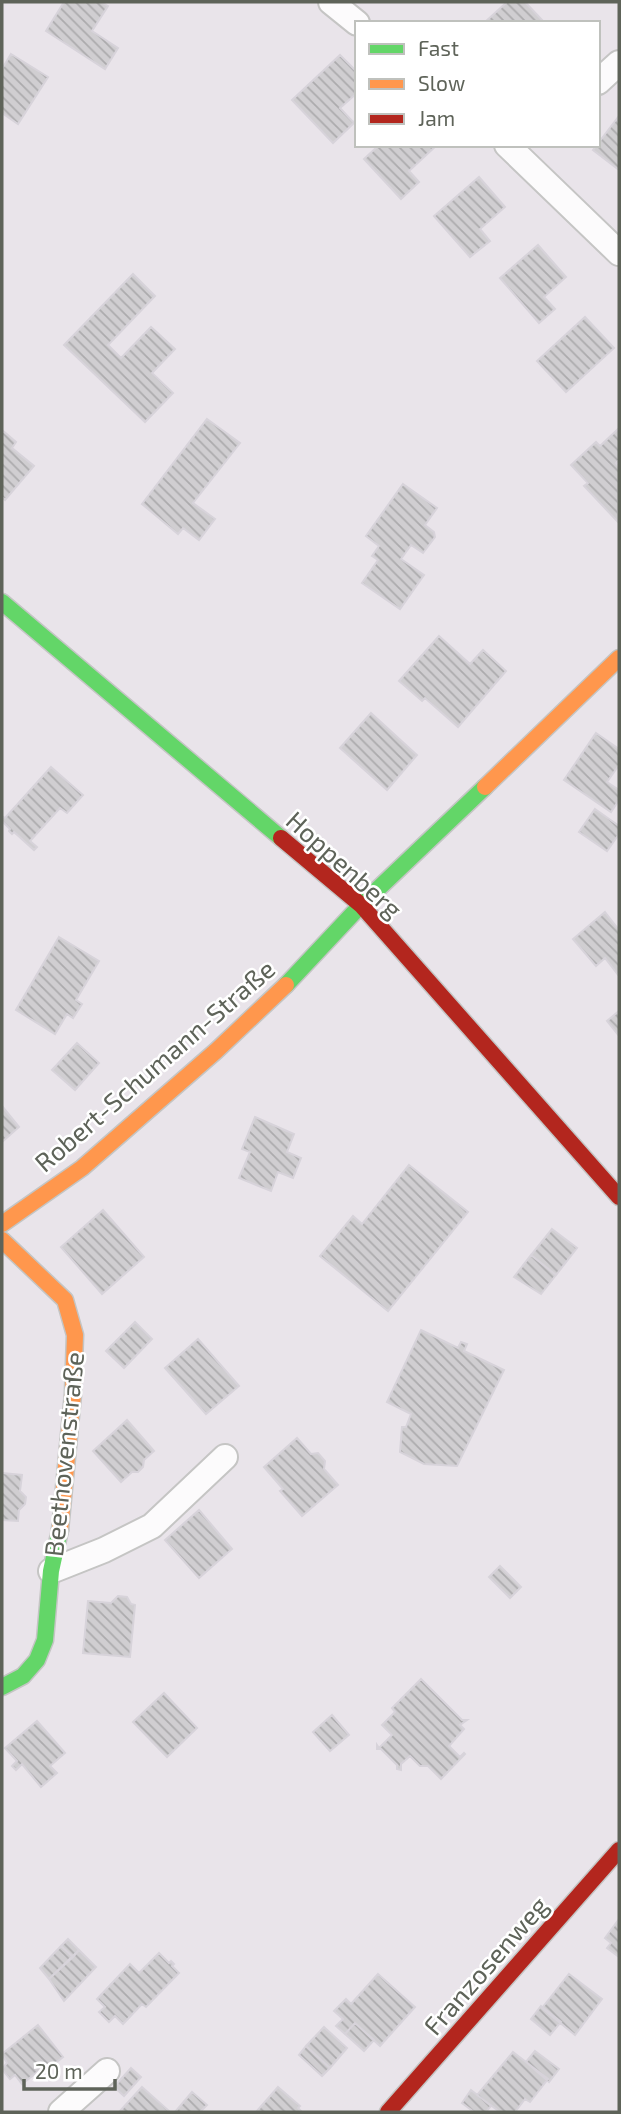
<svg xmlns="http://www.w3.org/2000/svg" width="621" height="2114" font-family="'Exo 2',sans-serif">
  <defs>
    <pattern id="building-back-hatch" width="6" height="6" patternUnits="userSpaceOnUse" patternTransform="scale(1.75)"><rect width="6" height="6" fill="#d0ced1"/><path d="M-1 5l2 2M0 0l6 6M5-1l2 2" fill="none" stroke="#acabad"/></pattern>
  </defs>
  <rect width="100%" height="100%" fill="#e9e4ea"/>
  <path fill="url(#building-back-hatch)" stroke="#d7d3da" stroke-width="2" d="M64 2H101L108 6 92 31 118 48 105 69 46 31Z
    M507 2H525L544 22 484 23Z
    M11 54 48 77 18 124 2 113V69Z
    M340 55 357 72V93L340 108 353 122 357 120 333 143 292 100Z
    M619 116V170L593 150Z
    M379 145H437L409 171 419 182 401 199 364 159Z
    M479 177 505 207 480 229 490 241 470 257 434 216Z
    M538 245 566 277 544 297 555 309 539 323 500 278Z
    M133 274 155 296 108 345 121 358 151 327 175 349 152 373 173 393 145 422 64 345Z
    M585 317 614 348 566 392 537 361Z
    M207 419 240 443 193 503 215 519 199 540 183 528 178 534 142 504Z
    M619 428V460L616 463 619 467 618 522 584 486 588 483 571 465 596 442 600 446Z
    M2 430 16 442 12 448 34 466 5 500 2 497Z
    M403 484 437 508 425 525 434 532 435 537 423 553 411 545 401 559 424 575 400 609 362 583 378 560 372 556 379 546 366 536Z
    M439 636 470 664 483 650 506 671 458 727 425 698 422 701 399 681Z
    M371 713 417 755 387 790 340 748Z
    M596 733 619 749V765L607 782 619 790V800L611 812 564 780Z
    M51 767 83 795 67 813 60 808 30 841 37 847 34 850 14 832 12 834 9 831 10 829 2 821V816L5 818Z
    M595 809 619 826V834L607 851 579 832Z
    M605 912 619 930V976L605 958 596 966 573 939Z
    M59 937 99 961 76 1000 82 1004 73 1018 67 1014 55 1034 16 1010Z
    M619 1011V1036L607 1021Z
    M77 1043 99 1063 75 1090 52 1070Z
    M2 1106 19 1127 2 1142Z
    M255 1117 294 1134 287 1152 301 1158 293 1178 278 1172 271 1191 239 1178 250 1152 242 1149Z
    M409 1165 468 1212 388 1311 320 1256 353 1216 362 1224Z
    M103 1210 144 1257 102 1294 61 1247Z
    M552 1229 577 1248 556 1275 531 1255Z
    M531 1255 556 1275 541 1294 514 1277Z
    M135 1322 152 1339 124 1368 106 1351Z
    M421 1330 458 1348 461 1342 467 1344 464 1351 504 1370 457 1466 424 1464 400 1452 402 1427H406L411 1414 387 1402Z
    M198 1339 239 1386 206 1414 165 1368Z
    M127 1420 154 1451 144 1460 143 1467 138 1472H132L121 1482 93 1451Z
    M297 1438 311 1454 318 1453 325 1461 324 1469 338 1485 302 1516 280 1491 283 1489 264 1467Z
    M2 1473 22 1475 20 1491 26 1497 25 1504 19 1510 18 1521 2 1520Z
    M199 1510 232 1549 199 1578 165 1540Z
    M500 1566 521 1587 510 1598 489 1577Z
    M118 1596 127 1597 131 1604 135 1605 130 1657 83 1653 88 1601 111 1603Z
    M421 1679 462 1720H467L460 1725 464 1729 449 1746 460 1757 464 1753 465 1754 441 1779 428 1766H420L410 1756 401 1764V1770L397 1769V1765L381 1749H377V1745L379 1748 392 1735 382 1725 395 1712 392 1708Z
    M164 1693 197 1728 167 1757 133 1722Z
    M332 1715 349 1735 330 1751 313 1732Z
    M37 1721 65 1753 50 1766 57 1773 41 1787 22 1764 16 1770 12 1766 17 1761 5 1748Z
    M619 1919V1957L607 1948 611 1943 605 1938Z
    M68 1939 79 1950 73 1957 61 1946Z
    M61 1946 73 1957 49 1979 40 1968Z
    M79 1950 96 1967 64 2001 49 1979Z
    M159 1953 169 1963 171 1961 174 1964 172 1966 179 1973 146 2007 142 2004 123 2024 115 2016 109 2022 99 2012 105 2007 97 1999 130 1964 139 1973Z
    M378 1974 415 2007 380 2046 355 2023 345 2034 336 2026 343 2019 334 2011 346 1999 351 2004Z
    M569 1974 602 1999 575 2035 542 2008Z
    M541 2006 561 2022 550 2035 531 2019Z
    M355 2023 374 2040 364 2051 345 2034Z
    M38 2025 63 2057 47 2070 45 2066 22 2084 15 2075 10 2079 2 2069 7 2063 2 2054Z
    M324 2027 347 2048 330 2068 306 2046Z
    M306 2046 330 2068 322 2076 299 2055Z
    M535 2051 559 2069 549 2082 526 2062Z
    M513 2052 548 2079 530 2102 525 2099 515 2112H500L477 2095Z
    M131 2068 141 2077 124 2096 114 2087Z
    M142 2087 170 2112H119Z
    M278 2087 300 2106 298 2108 302 2112H256Z
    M471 2090 491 2106 486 2112H474L462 2103Z
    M192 2092 207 2105 200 2112H175Z"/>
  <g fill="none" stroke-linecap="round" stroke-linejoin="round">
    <defs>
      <path id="street" d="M331 2 357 23
        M598 82 619 63
        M507 145 619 253
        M51 1571 104 1550 152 1526 225 1457
        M61 2112 107 2071"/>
      <path id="fast" d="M2 602 281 838
        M286 985 361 905 485 787
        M2 1687 23 1676 37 1660 45 1640 51 1571 60 1530"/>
      <path id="slow" d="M485 787 619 658
        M2 1224 82 1168 216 1051 286 985
        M2 1240 65 1300 75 1335 73 1394 60 1530"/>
      <path id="jam" d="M281 838 361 905 619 1197
        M388 2112 619 1850"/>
    </defs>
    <use href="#street" stroke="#c5c5c4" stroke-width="28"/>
    <use href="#fast" stroke="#c4c5c4" stroke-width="19"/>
    <use href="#slow" stroke="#c4c5c4" stroke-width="19"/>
    <use href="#jam" stroke="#c4c5c4" stroke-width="19"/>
    <use href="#street" stroke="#fcfbfc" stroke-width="24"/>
    <use href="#fast" stroke="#63d668" stroke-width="16"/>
    <use href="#slow" stroke="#ff974d" stroke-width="16"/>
    <use href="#jam" stroke="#b3261e" stroke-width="16"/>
  </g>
  <g text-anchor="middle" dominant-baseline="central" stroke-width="5" stroke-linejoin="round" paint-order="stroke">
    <g font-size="26" fill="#5e6359" stroke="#fff">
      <text transform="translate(345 864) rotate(42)">Hoppenberg</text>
      <text transform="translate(154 1065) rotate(-41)">Robert-Schumann-Straße</text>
      <text transform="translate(63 1454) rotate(-84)">Beethovenstraße</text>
      <text transform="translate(485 1965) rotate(-49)">Franzosenweg</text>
    </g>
  </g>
  <rect width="621" height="2114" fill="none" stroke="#5e6359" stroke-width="7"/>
  <rect x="355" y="21" width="245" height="126" fill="#ffffff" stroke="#bfc1bd" stroke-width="2"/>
  <rect x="369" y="44" width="35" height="10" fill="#63d668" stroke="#bfc1bd" stroke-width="2"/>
  <text x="418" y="56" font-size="21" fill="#5e6359">Fast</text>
  <rect x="369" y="79" width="35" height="10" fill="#ff974d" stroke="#bfc1bd" stroke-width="2"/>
  <text x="418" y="91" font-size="21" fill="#5e6359">Slow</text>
  <rect x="369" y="114" width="35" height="10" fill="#b3261e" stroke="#bfc1bd" stroke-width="2"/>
  <text x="418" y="126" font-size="21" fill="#5e6359">Jam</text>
  <path d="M24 2079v10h91v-10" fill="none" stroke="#5e6359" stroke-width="3.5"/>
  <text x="35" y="2079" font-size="21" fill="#5e6359" stroke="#ffffff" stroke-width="5" paint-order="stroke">20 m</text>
</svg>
